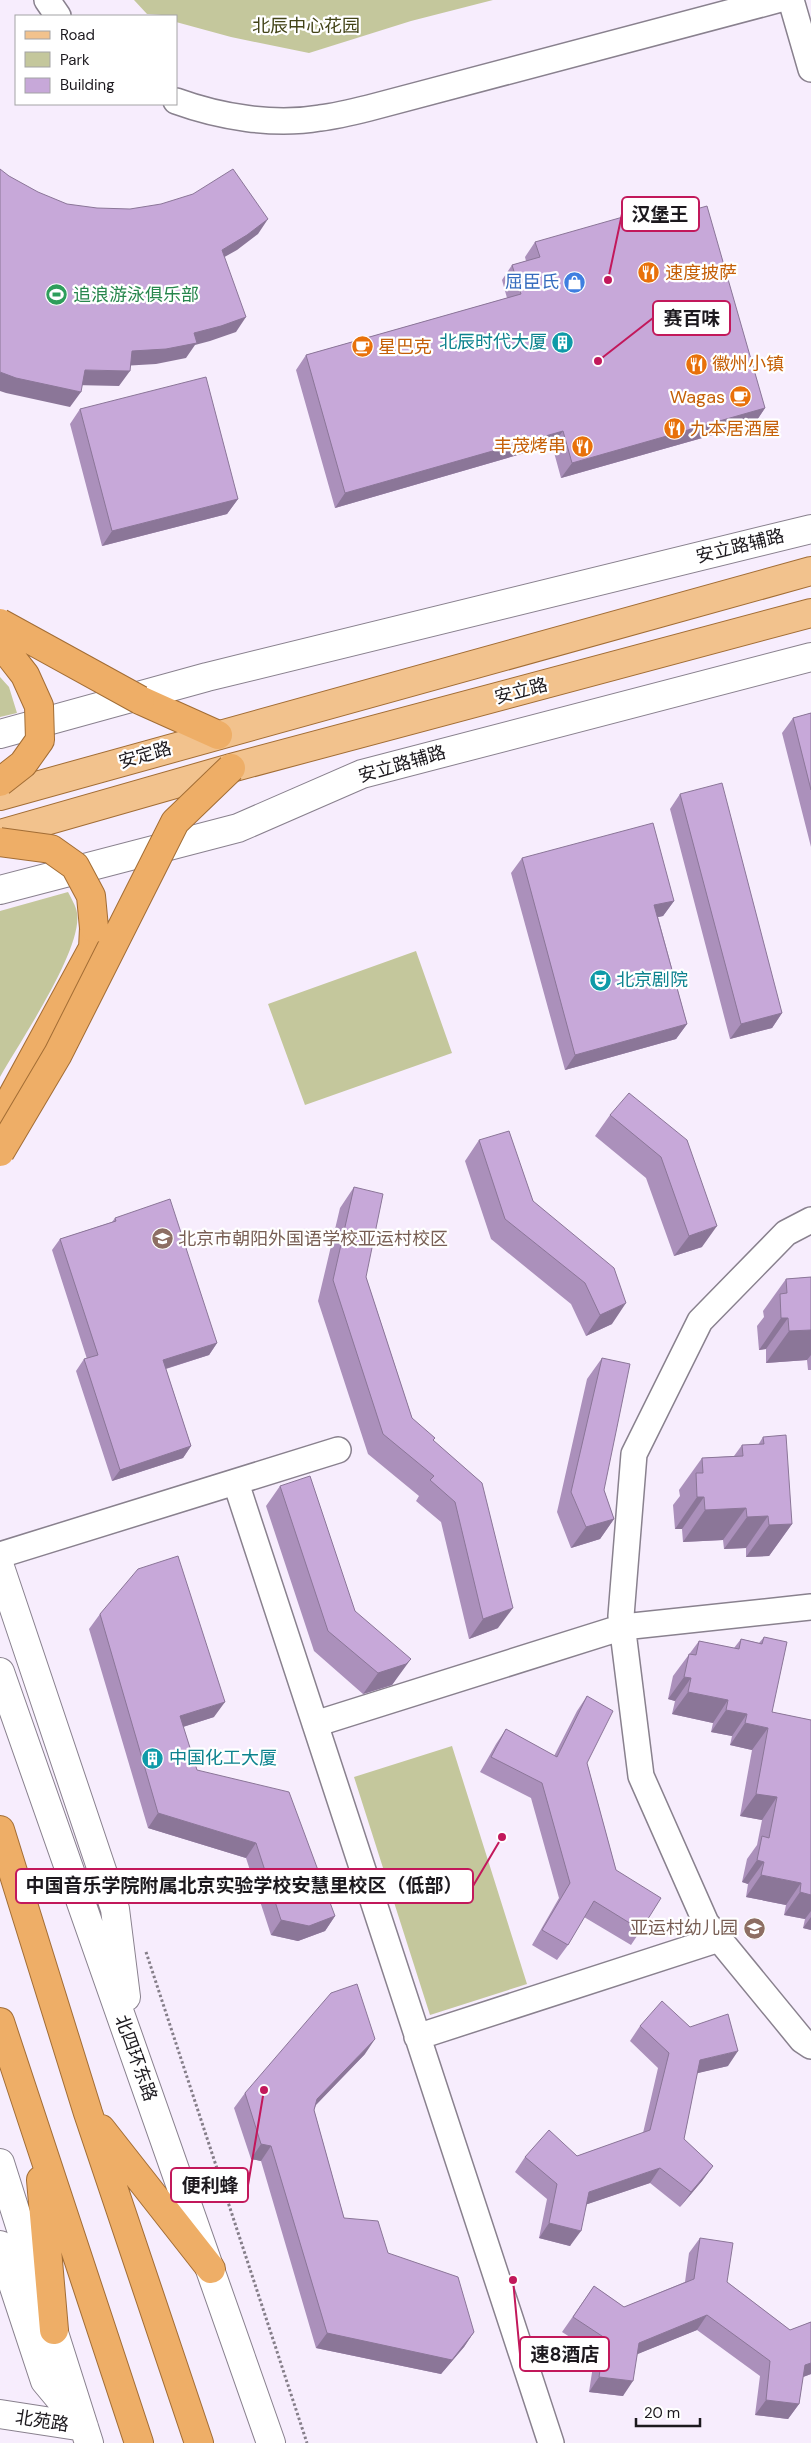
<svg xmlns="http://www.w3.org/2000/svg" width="811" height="2443" font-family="'DM Sans','Noto Sans SC',sans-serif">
  <rect width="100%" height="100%" fill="#f7edfd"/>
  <path fill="#c4c79c" d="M134 0H493L411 21 309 53 231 37 176 22V16L147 14Z
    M0 677 9 687 17 713 0 717Z
    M68 892C71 898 76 906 77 913 83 949 19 1043 0 1077V911Z
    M416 951 452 1053 305 1105 268 1004Z
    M452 1746 527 1984 430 2015 354 1777Z"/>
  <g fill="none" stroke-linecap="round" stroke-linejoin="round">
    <defs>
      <path id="minor" d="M47 0 58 16
        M791 0 811 69
        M176 101C220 117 274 126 320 118 337 116 353 112 369 108L777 0
        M811 1220 786 1233 700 1321 634 1454 621 1616 641 1776 706 1923 802 2040 811 2046
        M236 1483 551 2443
        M0 1555 338 1450
        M315 1724 623 1627 811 1607
        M417 2037 719 1939"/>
      <path id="tertiary" d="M0 734 207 677 811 529
        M0 890 238 828 362 774 811 657
        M0 1567 115 1909 126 1997
        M0 1672 271 2443
        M0 2163 89 2443
        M0 2245 45 2381 75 2417
        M0 2414 84 2427"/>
      <path id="primary" d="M0 796 811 571
        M0 834 231 768 811 613"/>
      <path id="trunk" d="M140 700 218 735
        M0 1119 93 948 94 928
        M0 1830 88 2113 199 2443
        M0 2022 139 2443
        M101 2129 211 2269
        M41 2180 54 2330"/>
    </defs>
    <use href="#minor" stroke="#89818e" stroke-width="28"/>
    <use href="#tertiary" stroke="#89818e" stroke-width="30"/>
    <use href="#primary" stroke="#a26d35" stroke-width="30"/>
    <use href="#trunk" stroke="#a26d35" stroke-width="30"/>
    <path stroke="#857e89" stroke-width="3" stroke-dasharray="2.5 2.5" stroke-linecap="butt" d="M146 1952 307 2443"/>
    <use href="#minor" stroke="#fff" stroke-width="25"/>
    <use href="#tertiary" stroke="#fff" stroke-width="28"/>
    <use href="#primary" stroke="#f2c28d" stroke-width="28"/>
    <use href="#trunk" stroke="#eeae67" stroke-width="28"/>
    <defs>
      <path id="trunk-bridge" d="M0 623 140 700
        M0 643 25 675 39 706 40 740 23 764 0 782
        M0 842 51 849 75 866 91 896 94 928
        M0 1152 58 1054 175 822 231 768"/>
    </defs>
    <use href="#trunk-bridge" stroke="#a26d35" stroke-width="30" stroke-linecap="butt"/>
    <use href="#trunk-bridge" stroke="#eeae67" stroke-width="28"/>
  </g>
  <path fill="#ab90bb" d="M675 215 765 408 755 423 561 478 552 445 335 508 296 370 306 355 507 298 502 280 512 265 526 261 525 257 535 242Z
    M80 409 238 499 227 514 102 546 70 424Z
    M811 713V847L782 733 793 718Z
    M680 794 782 1013 772 1028 730 1039 670 809Z
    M522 858 674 901 663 916 658 917 687 1024 676 1039 565 1070 511 873Z
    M610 1115 687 1140 702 1247 674 1256 646 1178 595 1136Z
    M479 1140 533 1201 612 1324 586 1336 571 1304 491 1239 465 1161Z
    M354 1187 366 1277 412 1418 433 1441 482 1483 498 1628 469 1639 441 1522 416 1501 419 1496 368 1454 318 1301 340 1208Z
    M115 1218 217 1343 209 1355 166 1369 191 1446 183 1458 112 1481 76 1371 84 1359H87L52 1250 60 1239 112 1222Z
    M811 1277V1370H808L807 1360 766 1363V1349L759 1350 757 1326 764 1317 763 1311 786 1279Z
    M602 1358 604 1490 614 1519 600 1539 571 1548 557 1512 587 1379Z
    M763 1437 792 1524 769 1556 746 1557V1548L724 1549 723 1540 683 1542 682 1529H675L673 1505 680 1496 679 1490 702 1458 734 1456 742 1445H758Z
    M280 1486 396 1679 392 1685 363 1694 314 1651 266 1506Z
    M100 1614 214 1717 183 1727 197 1770 335 1916 325 1931 298 1941 271 1935 246 1858 148 1828 89 1629Z
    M764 1637 772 1712 811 1720V1930L803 1928 805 1919 784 1915 786 1905 746 1897 748 1884 742 1882 747 1859 757 1845 762 1820 740 1816 752 1750 730 1745 732 1736 711 1732 713 1723 672 1714 675 1701 668 1699 673 1676 699 1641 734 1648 741 1639 759 1643Z
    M587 1696V1763L616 1870 641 1930 631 1945 584 1917 568 1945 557 1960 532 1945 559 1898 531 1798 480 1772 496 1744 506 1729 554 1756 577 1711Z
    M640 2026 728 2066 697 2073 684 2139 713 2166 702 2181 680 2207 650 2183 587 2204 570 2246 539 2238 547 2199 515 2172 525 2157 577 2156 643 2133 658 2068 630 2041Z
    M365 2054 316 2105 314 2110 344 2218 388 2253 474 2332 464 2347 441 2374 316 2348 261 2161 251 2159 234 2108 245 2093Z
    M700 2238 727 2282 790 2330 811 2322V2374L803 2377 799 2404 788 2419 755 2415 760 2376 697 2330 637 2354 623 2396 589 2392 595 2353 562 2332 594 2286 624 2307 685 2282 689 2253Z"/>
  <path fill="#8b7698" d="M268 219 258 234 237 250 212 264 222 250Z
    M246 317 236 332 210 341 195 345 186 358 156 364 122 366 132 351Z
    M85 370 130 371 119 386 74 385Z
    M0 372 81 392 70 407 6 393 0 391Z
    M765 408 755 423 561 478 572 463Z
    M563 431 552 445 335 508 345 493Z
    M238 499 227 514 102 546 112 531Z
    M674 901 663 916 644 920 654 905Z
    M782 1013 772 1028 730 1039 741 1024Z
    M687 1024 676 1039 565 1070 575 1055Z
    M717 1226 702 1247 674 1256 689 1236Z
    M626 1303 612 1324 586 1336 600 1315Z
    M781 1318H788L766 1349 759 1350Z
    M811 1330V1355L807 1360 766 1363 789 1331Z
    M217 1343 209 1355 155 1372 163 1360Z
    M191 1446 183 1458 112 1481 120 1470Z
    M697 1497H704L682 1529H675Z
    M746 1508 723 1540 683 1542 705 1510Z
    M768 1516 746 1548 724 1549 747 1517Z
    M614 1519 600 1539 571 1548 586 1527Z
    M792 1524 769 1556 746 1557 769 1525Z
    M513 1608 498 1628 469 1639 483 1619Z
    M411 1659 392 1685 363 1694 378 1673Z
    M684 1677 691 1678 675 1701 668 1699Z
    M688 1692 728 1700 713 1723 672 1714Z
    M225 1702 214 1717 170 1731 180 1716Z
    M726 1710 747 1714 732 1736 711 1732Z
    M745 1723 768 1728 752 1750 730 1745Z
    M756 1794 777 1797 762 1820 740 1816Z
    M158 1813 256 1843 246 1858 148 1828Z
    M757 1860 764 1862 748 1884 742 1882Z
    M761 1875 801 1883 786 1905 746 1897Z
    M800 1892 811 1895V1911L805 1919 784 1915Z
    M335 1916 325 1931 298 1941 271 1935 281 1920Z
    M811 1917V1930L803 1928Z
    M375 2039 365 2054 307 2114 317 2099Z
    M738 2051 728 2066 690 2075 700 2060Z
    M261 2144 271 2146 261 2161 251 2159Z
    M713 2166 702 2181 680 2207 691 2192Z
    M660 2168 650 2183 579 2207 589 2192Z
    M549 2223 581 2231 570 2246 539 2238Z
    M707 2315 697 2330 628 2358 639 2343Z
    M474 2332 464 2347 441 2374 316 2348 327 2333Z
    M811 2363V2374L795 2380 805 2365Z
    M599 2377 633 2381 623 2396 589 2392Z
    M766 2400 799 2404 788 2419 755 2415Z"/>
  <path fill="#c7a8d9" stroke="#8b7698" d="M0 169 9 176 38 192 67 204 97 208 130 209 161 204 193 194 233 169 268 219 247 235 222 250 246 317 221 326 194 333 197 343 166 349 132 351 130 371 85 370 81 392 16 378 0 372Z
    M672 203 675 215 707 206 765 408 572 463 563 431 345 493 306 355 521 294 512 265 540 257 535 242Z
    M206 377 238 499 112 531 80 409Z
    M811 713V790L793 718Z
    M722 783 782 1013 741 1024 680 794Z
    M653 823 674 901 654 905 687 1024 575 1055 522 858Z
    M629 1093 687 1140 717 1226 689 1236 661 1157 610 1115Z
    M509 1131 533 1201 614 1268 626 1303 600 1315 585 1283 505 1219 479 1140Z
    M354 1187 383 1194 366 1277 412 1418 435 1438 433 1440 482 1483 513 1608 483 1619 455 1502 430 1480 434 1476 383 1434 333 1280Z
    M170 1199 217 1343 163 1360 191 1446 120 1470 84 1359 98 1355 60 1239 116 1221 115 1218Z
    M811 1277V1330L789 1331 788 1318H781L780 1294 787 1293 786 1279Z
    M602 1358 630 1364 604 1490 614 1519 586 1527 571 1492Z
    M786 1435 792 1524 769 1525 768 1516 747 1517 746 1508 705 1510 704 1497H697L696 1473H703L702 1458 743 1456 742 1445 764 1444 763 1437Z
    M310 1476 355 1611 411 1659 406 1664 378 1673 328 1631 280 1486Z
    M178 1556 225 1702 180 1716 197 1770 289 1792 335 1916 309 1926 281 1920 256 1843 158 1813 100 1614 138 1569Z
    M764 1637 787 1642 772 1712 811 1720V1895L800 1892 801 1883 761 1875 764 1862 757 1860 762 1836 769 1838 777 1797 756 1794 768 1728 745 1723 747 1714 726 1710 728 1700 688 1692 691 1678 684 1677 689 1654 696 1655 699 1641 739 1649 741 1639 762 1644Z
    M587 1696 613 1711 587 1763 616 1870 661 1898 641 1930 594 1901 568 1945 542 1930 570 1883 542 1783 491 1757 506 1729 557 1757Z
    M357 1984 375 2039 317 2099 314 2110 344 2218 378 2221 388 2253 458 2277 474 2332 452 2360 327 2333 271 2146 261 2144 245 2093 331 1993Z
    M662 2001 690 2027 728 2014 738 2051 700 2060 684 2139 713 2166 691 2192 660 2168 589 2192 581 2231 549 2223 557 2184 525 2157 549 2130 577 2156 650 2130 669 2053 640 2026Z
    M700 2238 733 2243 727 2282 790 2330 811 2322V2363L805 2365 799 2404 766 2400 770 2361 707 2315 639 2343 633 2381 599 2377 605 2338 573 2317 594 2286 624 2307 694 2279Z"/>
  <defs>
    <symbol id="restaurant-disc" viewBox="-11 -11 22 22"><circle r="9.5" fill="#e8710a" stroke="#fff"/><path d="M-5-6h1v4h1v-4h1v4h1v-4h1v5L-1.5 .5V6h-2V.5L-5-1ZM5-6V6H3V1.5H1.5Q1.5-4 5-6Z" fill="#fff"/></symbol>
    <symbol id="shop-disc" viewBox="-11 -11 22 22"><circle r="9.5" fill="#3f7fe0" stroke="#fff"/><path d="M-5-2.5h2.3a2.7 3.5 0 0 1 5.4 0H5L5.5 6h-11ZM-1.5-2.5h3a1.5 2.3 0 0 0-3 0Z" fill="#fff"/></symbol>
    <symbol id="stadium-disc" viewBox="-11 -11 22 22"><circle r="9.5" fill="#2e9e5b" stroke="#fff"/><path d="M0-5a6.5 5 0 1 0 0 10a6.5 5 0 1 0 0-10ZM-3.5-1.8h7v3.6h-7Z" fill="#fff"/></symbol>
    <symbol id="building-disc" viewBox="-11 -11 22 22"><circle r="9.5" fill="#0f9aa8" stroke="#fff"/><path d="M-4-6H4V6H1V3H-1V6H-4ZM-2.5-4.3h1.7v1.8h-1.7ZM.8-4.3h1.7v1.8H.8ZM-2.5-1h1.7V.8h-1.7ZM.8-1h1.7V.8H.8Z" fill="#fff"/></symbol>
    <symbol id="cafe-disc" viewBox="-11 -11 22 22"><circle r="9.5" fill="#e8710a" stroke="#fff"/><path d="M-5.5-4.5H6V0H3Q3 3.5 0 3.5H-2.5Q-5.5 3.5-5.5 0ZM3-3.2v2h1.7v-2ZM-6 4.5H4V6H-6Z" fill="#fff"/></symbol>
    <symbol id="theatre-disc" viewBox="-11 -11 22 22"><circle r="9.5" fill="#0f9aa8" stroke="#fff"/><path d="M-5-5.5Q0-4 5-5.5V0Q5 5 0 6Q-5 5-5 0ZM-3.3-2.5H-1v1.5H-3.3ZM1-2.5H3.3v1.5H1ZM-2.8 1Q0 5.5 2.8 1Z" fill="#fff"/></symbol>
    <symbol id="school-disc" viewBox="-11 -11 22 22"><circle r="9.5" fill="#8d6e63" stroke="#fff"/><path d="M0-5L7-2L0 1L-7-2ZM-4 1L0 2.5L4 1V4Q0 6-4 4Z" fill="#fff"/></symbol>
  </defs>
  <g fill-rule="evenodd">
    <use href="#restaurant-disc" x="636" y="260" width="25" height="25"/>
    <use href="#shop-disc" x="562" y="270" width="25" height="25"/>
    <use href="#stadium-disc" x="44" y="282" width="25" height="25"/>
    <use href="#building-disc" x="550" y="330" width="25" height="25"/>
    <use href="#cafe-disc" x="350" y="334" width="25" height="25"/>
    <use href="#restaurant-disc" x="684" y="352" width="25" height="25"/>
    <use href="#cafe-disc" x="728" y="384" width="25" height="25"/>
    <use href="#restaurant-disc" x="662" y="416" width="25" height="25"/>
    <use href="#restaurant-disc" x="570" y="434" width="25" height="25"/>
    <use href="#theatre-disc" x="588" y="968" width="25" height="25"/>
    <use href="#school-disc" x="150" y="1226" width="25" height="25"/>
    <use href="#building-disc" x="140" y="1746" width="25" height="25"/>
    <use href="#school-disc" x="742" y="1916" width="25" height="25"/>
  </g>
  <g text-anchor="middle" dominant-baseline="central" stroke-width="4.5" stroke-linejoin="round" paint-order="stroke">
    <g font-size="18" fill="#434418" stroke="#fff">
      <text x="306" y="26">北辰中心花园</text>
    </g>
    <g font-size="18" fill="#c56008" stroke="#fff" text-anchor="start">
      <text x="665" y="273">速度披萨</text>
      <text x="378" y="347">星巴克</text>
      <text x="712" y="364">徽州小镇</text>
      <text x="725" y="397" text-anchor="end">Wagas</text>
      <text x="690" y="429">九本居酒屋</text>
      <text x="566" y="446" text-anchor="end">丰茂烤串</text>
    </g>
    <g font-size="18" fill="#366cbe" stroke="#fff" text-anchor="end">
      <text x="559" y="282">屈臣氏</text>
    </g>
    <g font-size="18" fill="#27864d" stroke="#fff" text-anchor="start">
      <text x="73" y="295">追浪游泳俱乐部</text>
    </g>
    <g font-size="18" fill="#0d838f" stroke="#fff" text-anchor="start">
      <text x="547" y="342" text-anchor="end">北辰时代大厦</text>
      <text x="616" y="980">北京剧院</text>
      <text x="169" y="1758">中国化工大厦</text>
    </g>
    <g font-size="18" fill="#1c191e" stroke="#fff">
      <text transform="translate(740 546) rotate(-14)">安立路辅路</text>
      <text transform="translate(521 691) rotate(-15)">安立路</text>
      <text transform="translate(145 755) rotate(-16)">安定路</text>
      <text transform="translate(402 764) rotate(-16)">安立路辅路</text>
      <text transform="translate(136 2058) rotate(70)">北四环东路</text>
      <text transform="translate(42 2421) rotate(9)">北苑路</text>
    </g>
    <g font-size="18" fill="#785e54" stroke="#fff" text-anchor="start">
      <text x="178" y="1239">北京市朝阳外国语学校亚运村校区</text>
      <text x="738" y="1928" text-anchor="end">亚运村幼儿园</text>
    </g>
  </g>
  <path fill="none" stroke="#c2185b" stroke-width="2" d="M608 280L622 214M598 361L653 318M502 1837L473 1886M264 2090L248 2185M513 2280L520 2354"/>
  <g fill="#c2185b" stroke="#fff" stroke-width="2">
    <circle cx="608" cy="280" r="5"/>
    <circle cx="598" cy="361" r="5"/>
    <circle cx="502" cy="1837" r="5"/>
    <circle cx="264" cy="2090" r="5"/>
    <circle cx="513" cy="2280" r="5"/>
  </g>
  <g fill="#fff" stroke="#c2185b" stroke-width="2">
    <rect x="622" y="197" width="77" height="34" rx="5"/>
    <rect x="653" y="301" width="77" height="34" rx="5"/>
    <rect x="16" y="1869" width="457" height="34" rx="5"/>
    <rect x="171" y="2168" width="77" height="34" rx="5"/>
    <rect x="520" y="2337" width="89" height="34" rx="5"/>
  </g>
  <g font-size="19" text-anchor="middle" font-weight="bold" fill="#1c191e">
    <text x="660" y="221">汉堡王</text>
    <text x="692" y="325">赛百味</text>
    <text x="244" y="1892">中国音乐学院附属北京实验学校安慧里校区（低部）</text>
    <text x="210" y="2192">便利蜂</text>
    <text x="565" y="2361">速8酒店</text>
  </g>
  <rect x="15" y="15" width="162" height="90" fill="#ffffff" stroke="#a4a3a5"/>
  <rect x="25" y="31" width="25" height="8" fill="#f2c28d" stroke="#a4a3a5"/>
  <text x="60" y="40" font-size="15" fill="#1c191e">Road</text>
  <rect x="25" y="52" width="25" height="15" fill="#c4c79c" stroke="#a4a3a5"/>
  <text x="60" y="65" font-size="15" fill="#1c191e">Park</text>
  <rect x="25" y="78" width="25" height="15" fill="#c7a8d9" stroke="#a4a3a5"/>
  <text x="60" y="90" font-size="15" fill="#1c191e">Building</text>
  <path d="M636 2418v8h64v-8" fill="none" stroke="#1c191e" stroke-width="2.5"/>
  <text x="644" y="2418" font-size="15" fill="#1c191e" stroke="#ffffff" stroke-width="4" paint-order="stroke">20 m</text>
</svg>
